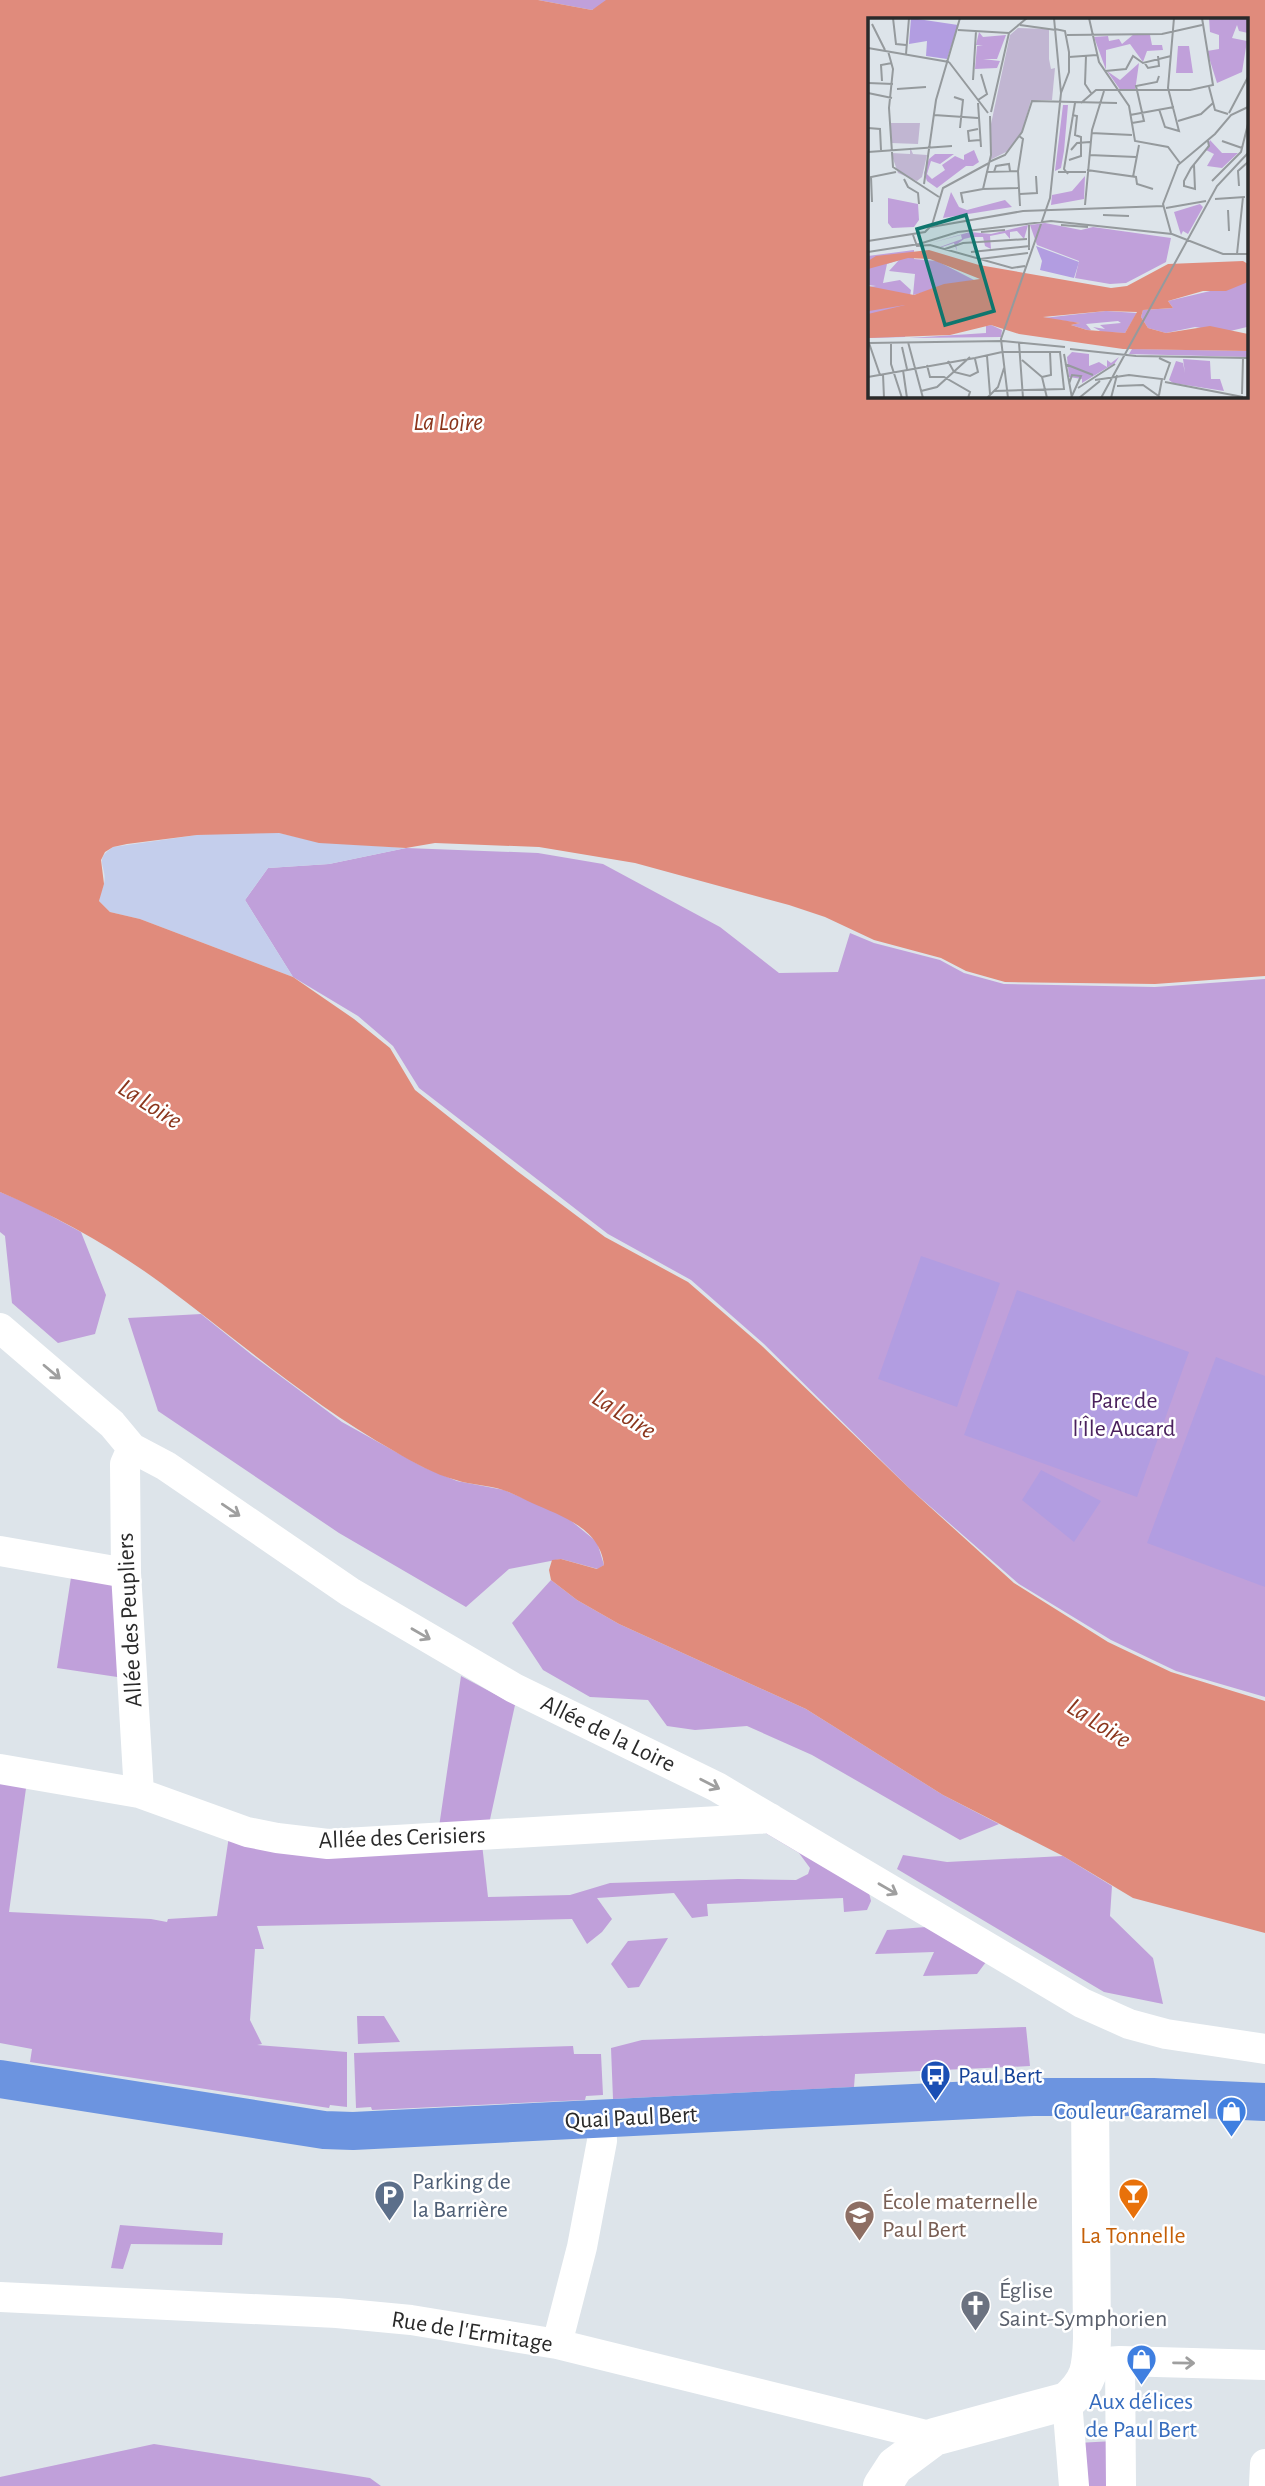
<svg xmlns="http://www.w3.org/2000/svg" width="1265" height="2486" font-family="'Alegreya Sans',sans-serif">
  <rect width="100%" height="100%" fill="#dde4ea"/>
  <path fill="#c0a0da" d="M538 0H606V2L592 10Z
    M406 848 538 853 603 864 720 927 779 973 838 972 850 933 874 943 940 960 964 973 1004 984 1155 987 1265 979V1697L1176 1671 1111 1640 1019 1584 909 1488 764 1344 691 1280 608 1234 419 1088 393 1046 358 1016 293 977 245 900 268 868 329 864Z
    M0 1192 29 1204 81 1232 106 1295 95 1334 58 1343 12 1303 5 1236 0 1232Z
    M201 1314 252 1355 342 1422 423 1467 457 1481 504 1490 564 1515 597 1542 604 1565 598 1569 561 1559 509 1569 466 1607 339 1533 158 1411 128 1318Z
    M72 1571 119 1584 124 1678 57 1668Z
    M551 1580 577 1600 619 1624 806 1709 943 1795 999 1824 960 1840 812 1755 747 1726 695 1730 667 1726 648 1700 590 1697 543 1670 512 1623Z
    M461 1676 515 1705 489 1824 439 1827Z
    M0 1776 27 1781 9 1912 151 1919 167 1922 168 1919 217 1916 229 1836 482 1844 488 1897 570 1895 610 1883 738 1879 796 1880 808 1874 810 1868 799 1853 762 1831 768 1832 869 1893 871 1901 867 1910 844 1912 843 1898 707 1904 708 1916 692 1918 674 1893 597 1898 612 1919 602 1932 587 1944 572 1919 257 1926 264 1949H255L250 2020 262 2044 257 2045 347 2052V2107L330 2105 329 2108 30 2062 32 2049 0 2043Z
    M903 1855 947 1862 1063 1856 1112 1886 1110 1916 1153 1958 1163 2004 1104 1992 897 1869Z
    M926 1927 986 1962 977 1974 923 1976 934 1952 875 1954 887 1930Z
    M668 1938 639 1987 628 1988 611 1964 628 1941Z
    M357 2016H384L400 2042 358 2044Z
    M1026 2027 1030 2066 855 2074 854 2087 613 2099 611 2048 642 2040Z
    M573 2046 574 2054H601L603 2095 586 2096 585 2100 372 2110 371 2107 356 2108 354 2053Z
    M120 2225 223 2233 222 2245 131 2244 123 2269 111 2268Z
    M1114 2441 1115 2486H1081L1077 2443Z
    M154 2444 370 2478 381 2486H0V2477Z"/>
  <path fill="#c4ceec" d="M227 833H279L319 842 406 848 329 864 268 868 245 900 293 977 140 919 110 912 99 901C100 894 102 890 104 884 108 866 92 861 113 847L197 835Z"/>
  <path fill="#b29de1" d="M921 1256 1000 1283 957 1407 878 1379Z
    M1017 1290 1189 1352 1137 1497 964 1435Z
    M1216 1357 1265 1376V1587L1147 1543Z
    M1041 1470 1101 1501 1074 1542 1022 1500Z"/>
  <path fill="#e08b7c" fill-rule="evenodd" d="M0 0H538L592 10 606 0H1265V976L1155 984 1005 982 966 971 941 958 874 940 825 917 789 905 635 863 539 847 435 843 406 848 319 843 279 833 197 835 127 844 113 847 105 852 101 860 104 884 99 901 110 912 140 919 293 977 354 1019 390 1048 415 1090 517 1171 605 1237 688 1282 762 1346 909 1488 1014 1583 1108 1642 1171 1672 1265 1701V1933L1133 1898 1063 1856 943 1795 806 1709 619 1624 577 1600 551 1580 549 1570 552 1560 561 1559 597 1569 604 1565C600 1528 561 1516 532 1503 523 1499 513 1493 503 1490 488 1485 471 1485 456 1480 434 1474 414 1463 394 1451 310 1404 239 1341 161 1283 112 1247 56 1216 0 1192ZM870 19H1246V396H870Z"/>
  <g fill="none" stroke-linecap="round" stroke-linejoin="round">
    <path stroke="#fff" stroke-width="30" d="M0 1328 112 1424 132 1448 166 1466 350 1592 514 1688 717 1787 1082 2003 1129 2024 1166 2034 1265 2049
      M132 1448 125 1464 126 1573 139 1793
      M0 1551 126 1573
      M0 1769 139 1793 247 1832 277 1838 328 1844 770 1818
      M0 2297 337 2313 411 2320 557 2344 934 2437
      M557 2344 582 2247 602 2141 601 2120
      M1120 2361 1121 2486
      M1091 2363 1120 2361 1265 2365
      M1067 2401 1074 2486
      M1264 2486 1265 2464"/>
    <path stroke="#fff" stroke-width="38" d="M882 2486 895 2466 934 2437 1067 2401C1090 2381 1091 2368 1092 2339L1090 2097"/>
    <path stroke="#6c94e0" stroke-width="38" d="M0 2079 324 2130 353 2131 1033 2097H1153L1265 2102"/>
  </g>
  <defs><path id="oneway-shaft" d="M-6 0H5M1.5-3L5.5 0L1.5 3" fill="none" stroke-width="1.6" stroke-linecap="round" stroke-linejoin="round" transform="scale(1.75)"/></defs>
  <g stroke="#9f9f9f">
    <use href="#oneway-shaft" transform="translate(52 1372) rotate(40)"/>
    <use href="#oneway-shaft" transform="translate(231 1510) rotate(34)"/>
    <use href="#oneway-shaft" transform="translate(421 1634) rotate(30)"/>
    <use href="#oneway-shaft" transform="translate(710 1784) rotate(27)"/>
    <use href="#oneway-shaft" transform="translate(888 1889) rotate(30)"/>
    <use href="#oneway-shaft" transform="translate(1184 2363) rotate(1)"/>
  </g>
  <defs>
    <symbol id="bus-pin" viewBox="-11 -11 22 30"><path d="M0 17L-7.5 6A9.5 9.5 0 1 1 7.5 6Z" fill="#1a4fb4" stroke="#fff"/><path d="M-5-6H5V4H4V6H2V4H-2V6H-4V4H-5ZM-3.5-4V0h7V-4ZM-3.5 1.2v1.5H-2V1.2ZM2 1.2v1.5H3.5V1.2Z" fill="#fff"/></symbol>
    <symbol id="shop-pin" viewBox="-11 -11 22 30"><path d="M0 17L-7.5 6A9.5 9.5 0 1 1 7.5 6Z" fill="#3f7fe0" stroke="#fff"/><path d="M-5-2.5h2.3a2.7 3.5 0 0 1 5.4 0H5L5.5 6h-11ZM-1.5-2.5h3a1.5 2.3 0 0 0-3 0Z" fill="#fff"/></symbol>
    <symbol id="bar-pin" viewBox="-11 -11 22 30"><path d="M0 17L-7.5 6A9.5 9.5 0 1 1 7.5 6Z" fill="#e8710a" stroke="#fff"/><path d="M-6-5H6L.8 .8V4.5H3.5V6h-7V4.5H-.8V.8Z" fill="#fff"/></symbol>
    <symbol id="parking-pin" viewBox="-11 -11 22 30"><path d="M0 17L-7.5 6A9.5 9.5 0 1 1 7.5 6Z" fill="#5c6f8a" stroke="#fff"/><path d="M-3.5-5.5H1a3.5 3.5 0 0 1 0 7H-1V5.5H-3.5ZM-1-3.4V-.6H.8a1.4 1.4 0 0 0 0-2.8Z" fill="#fff"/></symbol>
    <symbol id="school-pin" viewBox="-11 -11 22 30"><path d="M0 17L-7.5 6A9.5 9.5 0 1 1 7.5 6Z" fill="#8d6e63" stroke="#fff"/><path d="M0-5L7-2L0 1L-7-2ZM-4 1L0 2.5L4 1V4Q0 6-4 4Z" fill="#fff"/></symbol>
    <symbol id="church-pin" viewBox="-11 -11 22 30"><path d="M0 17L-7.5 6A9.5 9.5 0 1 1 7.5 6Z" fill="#6b7280" stroke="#fff"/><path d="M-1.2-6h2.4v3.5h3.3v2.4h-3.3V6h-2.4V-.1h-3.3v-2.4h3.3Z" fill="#fff"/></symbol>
  </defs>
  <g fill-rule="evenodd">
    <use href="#bus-pin" x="918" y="2058" width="35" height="47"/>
    <use href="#shop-pin" x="1214" y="2094" width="35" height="47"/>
    <use href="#bar-pin" x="1116" y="2176" width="35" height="47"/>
    <use href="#parking-pin" x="372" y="2178" width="35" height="47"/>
    <use href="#school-pin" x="842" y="2198" width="35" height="47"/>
    <use href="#church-pin" x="958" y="2288" width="35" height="47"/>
    <use href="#shop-pin" x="1124" y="2342" width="35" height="47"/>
  </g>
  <g text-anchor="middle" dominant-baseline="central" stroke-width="5" stroke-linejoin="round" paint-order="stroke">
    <g font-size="24" fill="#4b225e" stroke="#fff">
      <text x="1124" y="1401">Parc de<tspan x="1124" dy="28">l'Île Aucard</tspan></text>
    </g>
    <g font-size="24" fill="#2a2a2a" stroke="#fff">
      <text transform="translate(130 1620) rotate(-93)">Allée des Peupliers</text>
      <text transform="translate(608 1734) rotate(26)">Allée de la Loire</text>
      <text transform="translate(402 1838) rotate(-2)">Allée des Cerisiers</text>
      <text transform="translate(631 2118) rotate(-3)">Quai Paul Bert</text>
      <text transform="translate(472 2332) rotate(9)">Rue de l'Ermitage</text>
    </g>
    <g font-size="24" fill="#164399" stroke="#fff" text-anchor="start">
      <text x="958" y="2076">Paul Bert</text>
    </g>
    <g font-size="24" fill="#366cbe" stroke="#fff" text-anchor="end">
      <text x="1208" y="2112">Couleur Caramel</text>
      <text x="1141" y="2402" text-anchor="middle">Aux délices<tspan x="1141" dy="28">de Paul Bert</tspan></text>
    </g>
    <g font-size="24" fill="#4e5e75" stroke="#fff" text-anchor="start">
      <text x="412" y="2182">Parking de<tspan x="412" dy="28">la Barrière</tspan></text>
    </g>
    <g font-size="24" fill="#785e54" stroke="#fff" text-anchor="start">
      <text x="882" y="2202">École maternelle<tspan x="882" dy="28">Paul Bert</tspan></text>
    </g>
    <g font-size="24" fill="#c56008" stroke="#fff">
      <text x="1133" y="2236">La Tonnelle</text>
    </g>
    <g font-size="24" fill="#5b616d" stroke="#fff" text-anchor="start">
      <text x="999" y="2291">Église<tspan x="999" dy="28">Saint-Symphorien</tspan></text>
    </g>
    <g font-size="26" font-style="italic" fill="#8b361d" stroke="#fff">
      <text x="448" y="422">La Loire</text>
      <text transform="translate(150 1104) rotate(33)">La Loire</text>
      <text transform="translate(624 1414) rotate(33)">La Loire</text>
      <text transform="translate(1099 1723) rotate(33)">La Loire</text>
    </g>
  </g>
  <g transform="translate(868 18)">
    <rect width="380" height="380" fill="#dde4ea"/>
    <path d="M341 0H380V15L371 13 369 7 364 20 379 23 374 54 349 65 339 33 351 31V17L342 14ZM111 14 115 19 138 17 129 41H115L132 43 129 50 107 51 109 28 115 27H108ZM266 16 282 17 284 27H294L295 32 279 33 275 44 262 26 238 32V52L226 19 240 18 241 23 251 21 254 26ZM310 28H321L325 55H308ZM271 45 267 73H253L239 53 252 62ZM195 87H200L196 133 193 150 187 153ZM342 122 354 135H370L354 150 339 148 346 136 338 132ZM106 132 111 144 105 148H98L69 170 59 163 56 155 61 141 67 136H86L72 146 63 143 59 156 64 161 77 152 74 147 87 138 96 142V137ZM217 158 216 181 183 187 184 177 204 173ZM83 174 91 189 99 192 137 182 144 189 75 200ZM20 180 50 186 51 202 46 209 24 210 20 205ZM332 186 335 189 320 216 315 213 313 217 306 194ZM177 205 213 212 225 209 303 220 298 244 258 265 242 266 207 260 211 243 169 227 162 207ZM160 207 156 221 149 213 142 214V221L137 215 122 218 123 231 117 228 115 219H106V224L104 219 96 221 88 227 89 233 86 225 74 229H72L94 221 93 217 63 225 102 214 123 216ZM46 232V241L69 243 106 262 45 277 47 256 21 253 31 242 19 246 15 265 32 262 43 272 41 284H50L51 289 48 294 41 291 39 304 45 306H39L37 319 0 320V269L8 268 0 267V238ZM380 264 379 309 358 314 327 309 298 315 280 310 273 299 275 292 305 290 300 283ZM238 293 269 295 257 315 234 314 225 309 237 311 232 307 253 305 250 303 218 306 223 312H219L203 307 212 305 175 300ZM123 307 134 312 133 319 41 320 118 315V308ZM264 331 380 333V339L261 336ZM204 334 221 336V348L231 344 239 349V342L243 345 251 339 247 345 214 365V361L201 359 199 339ZM315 341 342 343 343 361H352L356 373 305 365 301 362 308 343 315 345 317 355Z" fill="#c0a0da"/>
    <path d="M150 10 181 11V41L183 51 187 50 184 82H163L154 114 140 133 122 142 123 106 142 17ZM22 105H52L50 126 23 125ZM42 129 45 136 59 137 54 159 49 163 30 155 23 135 42 136Z" fill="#c1b6d2"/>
    <path d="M43 0 90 7 79 41 58 38 59 23 41 26ZM168 228 211 244 206 260 172 252 174 243Z" fill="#b29de1"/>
    <path d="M61 232 111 247 243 270 259 268 300 246 375 243 380 246V264L358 273H335L300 283 305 290 275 292 273 299 280 310 298 315 342 308 380 316V333L255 331 151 316 123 307 82 317 0 320V296L37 287 1 293 0 268 46 277 76 266 112 261 62 241 40 240 0 251V243L8 238ZM238 293 269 294 257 315 219 312 203 307 212 305 175 299Z" fill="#e08b7c" fill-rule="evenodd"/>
    <path fill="none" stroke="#959a9d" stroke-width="2" d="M25 0 28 26 38 27M221 0 231 44 261 88 267 123 300 129 312 145M4 6 17 32M152 7 188 12M187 11 197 13 201 34V54L193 75M90 12 141 15M141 15 159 0M199 17 294 16 334 7M0 30 81 44M20 33 25 51 21 90 25 149 71 179M38 36 41 0M218 38 217 66 223 75M201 39 229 37M81 44 120 95M276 44 280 50 291 48 290 38M237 53 258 51 265 38 275 45 303 38M105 62 108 13M14 63 13 47 24 45M0 65 25 66M341 69 347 92 360 96M29 71 58 69M0 75 24 80M86 79 95 82 92 110M110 82 119 76 113 56M110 85 113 129M213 85 228 72H322L345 67 334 0M291 91 297 109 311 113 300 70 306 0M123 94 141 15M361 95 380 59M66 97 110 100M262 97 306 89M122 98 123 137 115 171 151 170M310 103 333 96 345 85M264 105 276 103 268 68 289 64 291 58M0 110 12 111 13 132M110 111 100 113 101 123 112 122M223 115 264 117M354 123 374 130M203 132 209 125 222 124M0 134 84 128M221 137 268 139M201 142 213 138V119L207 117 209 98 204 97M121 144 137 137 154 114 164 83 249 85M326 147 327 171 316 168V163L323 150 341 128 340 123M219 152 268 159 269 166 285 171M150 153 155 121 151 118M118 154 150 153 152 188M126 154 128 148 141 146 142 153M190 154H218M200 156 196 151 207 85M265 159 271 127M36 161 40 169 50 175 51 186M344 163 373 134 380 106M56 166 68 82 92 0M371 168 370 153 380 144M152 176 169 175 168 158M347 181 377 179M4 184 3 159 28 154M95 185 93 175 115 171M217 187 224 112 236 73M298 190 338 183M360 192 361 213M235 197 261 198M161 205V232M193 207 220 209M63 209 155 193 296 188M113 214 137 212M303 215 295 186 310 147 347 116 363 97 380 89M45 217 49 228 62 227 144 250 157 248M0 223 57 214 64 207 75 170 121 145M77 231 95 225 159 221M0 234 51 226 90 214 183 203 304 216 355 236H380M103 234 162 228M369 236 375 179M112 241 160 235M40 324 55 380M0 325 135 323 197 329M1 325 12 357M23 325V346L34 380M151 325 155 380M34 329 39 351M202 331 268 338 380 340M196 336 204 380M119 338 122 376M107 340 134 334H192L196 371 126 373M291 340 302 345 296 362M154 342 174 359 179 380M80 343 86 354 102 358 110 354 107 341M197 346 225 357M59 347 62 359H76L102 374 100 380M35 352 39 380M15 356 16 380M0 359 107 340M174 359 183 357 182 334M227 362 261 357 294 361 291 377M297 364 375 379M201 366 204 357 213 358 203 380M249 368 275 367 292 379M210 370 247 346M53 373 69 369 102 339M374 376 375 340M119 380 130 369 136 350M140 380 133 321 182 180 193 75 186 0M211 380 232 363M233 380 349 168 380 135M243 380 249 357"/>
    <path fill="#0f766e" fill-opacity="0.15" stroke="#0f766e" stroke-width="3.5" d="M98 197 126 293 77 307 49 211Z"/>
    <rect width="380" height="380" fill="none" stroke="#2a2a2a" stroke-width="3.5"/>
  </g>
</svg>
